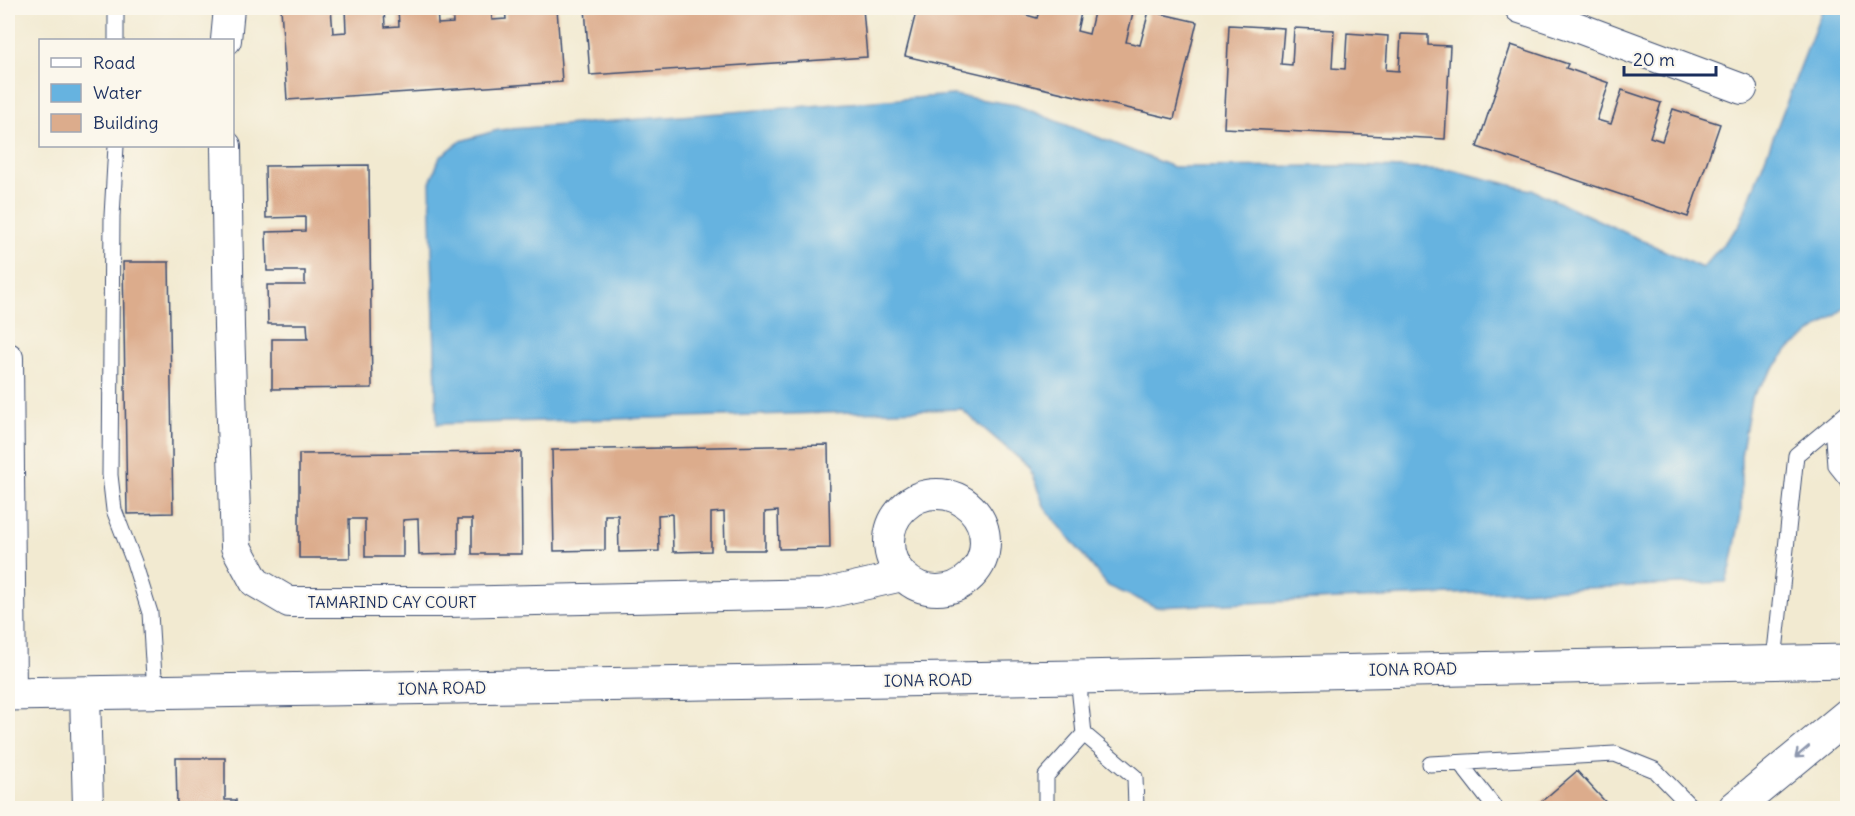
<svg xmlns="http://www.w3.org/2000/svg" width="1855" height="816" font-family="Delius,sans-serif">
  <rect width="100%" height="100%" fill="#fbf7ec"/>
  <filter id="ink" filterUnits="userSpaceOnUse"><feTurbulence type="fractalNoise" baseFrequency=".0167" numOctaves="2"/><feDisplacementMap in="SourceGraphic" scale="12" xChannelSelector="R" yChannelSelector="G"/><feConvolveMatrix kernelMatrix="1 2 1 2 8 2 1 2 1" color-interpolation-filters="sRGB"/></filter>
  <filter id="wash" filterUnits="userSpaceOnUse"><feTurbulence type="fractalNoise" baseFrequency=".008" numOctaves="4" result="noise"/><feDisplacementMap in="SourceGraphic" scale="24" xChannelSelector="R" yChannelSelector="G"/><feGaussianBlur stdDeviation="1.35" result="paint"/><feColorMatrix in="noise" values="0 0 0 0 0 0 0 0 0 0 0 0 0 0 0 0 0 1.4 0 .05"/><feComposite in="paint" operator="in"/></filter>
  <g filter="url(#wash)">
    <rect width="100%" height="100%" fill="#f2ead1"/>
    <path fill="#66b3e0" stroke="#40719f" stroke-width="1.5" d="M1823 8H1847V306L1787 351 1751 398 1741 456V514L1731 566 1726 582 1156 607 1108 586 1045 508 1029 467 961 409 437 424 430 183 440 157 461 141 498 130 953 95 1016 105 1173 167 1351 166 1451 170 1535 191 1702 268 1739 226Z"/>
    <g id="blocks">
      <path fill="#dcac8c" d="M281 8H331L333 33 346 32 345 8H384L385 27 399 26 398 8H437L438 24 453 23 452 8H491L492 20 506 19 505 8H557L562 82 287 100Z
        M585 8H863L867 57 590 75Z
        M917 8H1025L1023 14 1037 18 1040 8H1082L1077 31 1089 34 1095 8H1134L1126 42 1140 45 1149 11 1197 22 1174 119 905 56Z
        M1229 25 1284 28 1281 64 1292 65 1294 28 1334 30 1332 68 1345 69 1347 33 1388 36 1386 70 1399 71 1401 34 1428 35V45L1450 46 1445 139 1224 128Z
        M1511 45 1568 64 1566 68 1609 83 1597 120 1611 124 1622 90 1661 103 1650 137 1662 141 1673 109 1720 124 1688 217 1477 147Z
        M369 165 372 388 272 389V339H308L307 324H268L267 285H305V271H267L266 232 305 231V217L266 218 265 166Z
        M123 262H169L173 513 127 514Z
        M828 445 830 548 779 549 778 511 765 512V550H725L724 512 711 513V551L673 552 672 514 658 515 659 551 619 552 618 515H605V550L554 551 552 450Z
        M521 452 522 554H472V519H458V554L419 555 418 519 403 520V557H365V519H349L350 558H299V454Z
        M176 758H225V800H236V808H177Z
        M1577 771 1611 808H1534Z"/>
    </g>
  </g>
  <g filter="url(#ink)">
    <use href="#blocks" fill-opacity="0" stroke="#3b4b6f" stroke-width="1.5"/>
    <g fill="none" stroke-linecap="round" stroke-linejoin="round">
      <defs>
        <path id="service" d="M116 8V40
          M116 146 112 216 110 475 114 510 134 562 150 613 155 693
          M1833 425 1836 466 1848 481
          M1774 661 1796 455 1848 412
          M1084 734 1135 777 1136 808
          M1460 763 1495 808
          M1430 764 1615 754 1655 770 1692 808
          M1046 808V776L1084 734 1078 677"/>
        <path id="minor" d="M1520 8 1568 24
          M1563 8 1568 24 1742 89
          M226 40 229 8
          M226 146 229 327 236 547 255 582 289 602H447L823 594 902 576
          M8 358 11 694
          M889 542a48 48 0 1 1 96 0a48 48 0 1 1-96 0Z
          M85 694 88 808"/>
        <path id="tertiary" d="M8 694 1078 677 1848 661"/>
        <path id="secondary" d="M1735 808 1848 715"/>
      </defs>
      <use href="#service" stroke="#3b4b6f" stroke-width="17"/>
      <use href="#minor" stroke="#3b4b6f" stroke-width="32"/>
      <use href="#tertiary" stroke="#3b4b6f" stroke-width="35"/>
      <use href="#secondary" stroke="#3b4b6f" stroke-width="35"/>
      <use href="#service" stroke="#fff" stroke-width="15"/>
      <use href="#minor" stroke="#fff" stroke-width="30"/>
      <use href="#tertiary" stroke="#fff" stroke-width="33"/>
      <use href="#secondary" stroke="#fff" stroke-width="33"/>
    </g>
    <defs><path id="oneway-shaft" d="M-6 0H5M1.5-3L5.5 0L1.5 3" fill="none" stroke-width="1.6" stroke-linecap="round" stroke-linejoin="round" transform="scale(1.5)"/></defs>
    <use stroke="#8d97ae" href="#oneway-shaft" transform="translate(1802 752) rotate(140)"/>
  </g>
  <g text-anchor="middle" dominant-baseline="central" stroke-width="4.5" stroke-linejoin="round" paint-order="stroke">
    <g font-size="16" fill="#1b2f5e" stroke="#fbf7ec">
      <text x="392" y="602">TAMARIND CAY COURT</text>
      <text transform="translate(1413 669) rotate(-1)">IONA ROAD</text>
      <text transform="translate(928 680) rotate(-1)">IONA ROAD</text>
      <text transform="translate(442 688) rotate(-1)">IONA ROAD</text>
    </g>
  </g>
  <rect width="1855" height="816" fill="none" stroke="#fbf7ec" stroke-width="30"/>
  <rect x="39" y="39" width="195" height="108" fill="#fbf7ec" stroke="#a1a7b3" stroke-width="1.5"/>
  <rect x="51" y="58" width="30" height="9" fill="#ffffff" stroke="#a1a7b3" stroke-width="1.5"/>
  <text x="93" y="69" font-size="18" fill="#1b2f5e">Road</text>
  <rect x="51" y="84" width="30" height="18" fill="#66b3e0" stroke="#a1a7b3" stroke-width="1.5"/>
  <text x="93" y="99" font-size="18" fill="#1b2f5e">Water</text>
  <rect x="51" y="114" width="30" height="18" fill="#dcac8c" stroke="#a1a7b3" stroke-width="1.5"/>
  <text x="93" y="129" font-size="18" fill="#1b2f5e">Building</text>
  <path d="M1624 66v9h92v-9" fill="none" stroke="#1b2f5e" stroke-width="3"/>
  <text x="1633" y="66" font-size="18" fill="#1b2f5e" stroke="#fbf7ec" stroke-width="4.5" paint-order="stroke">20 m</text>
</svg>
